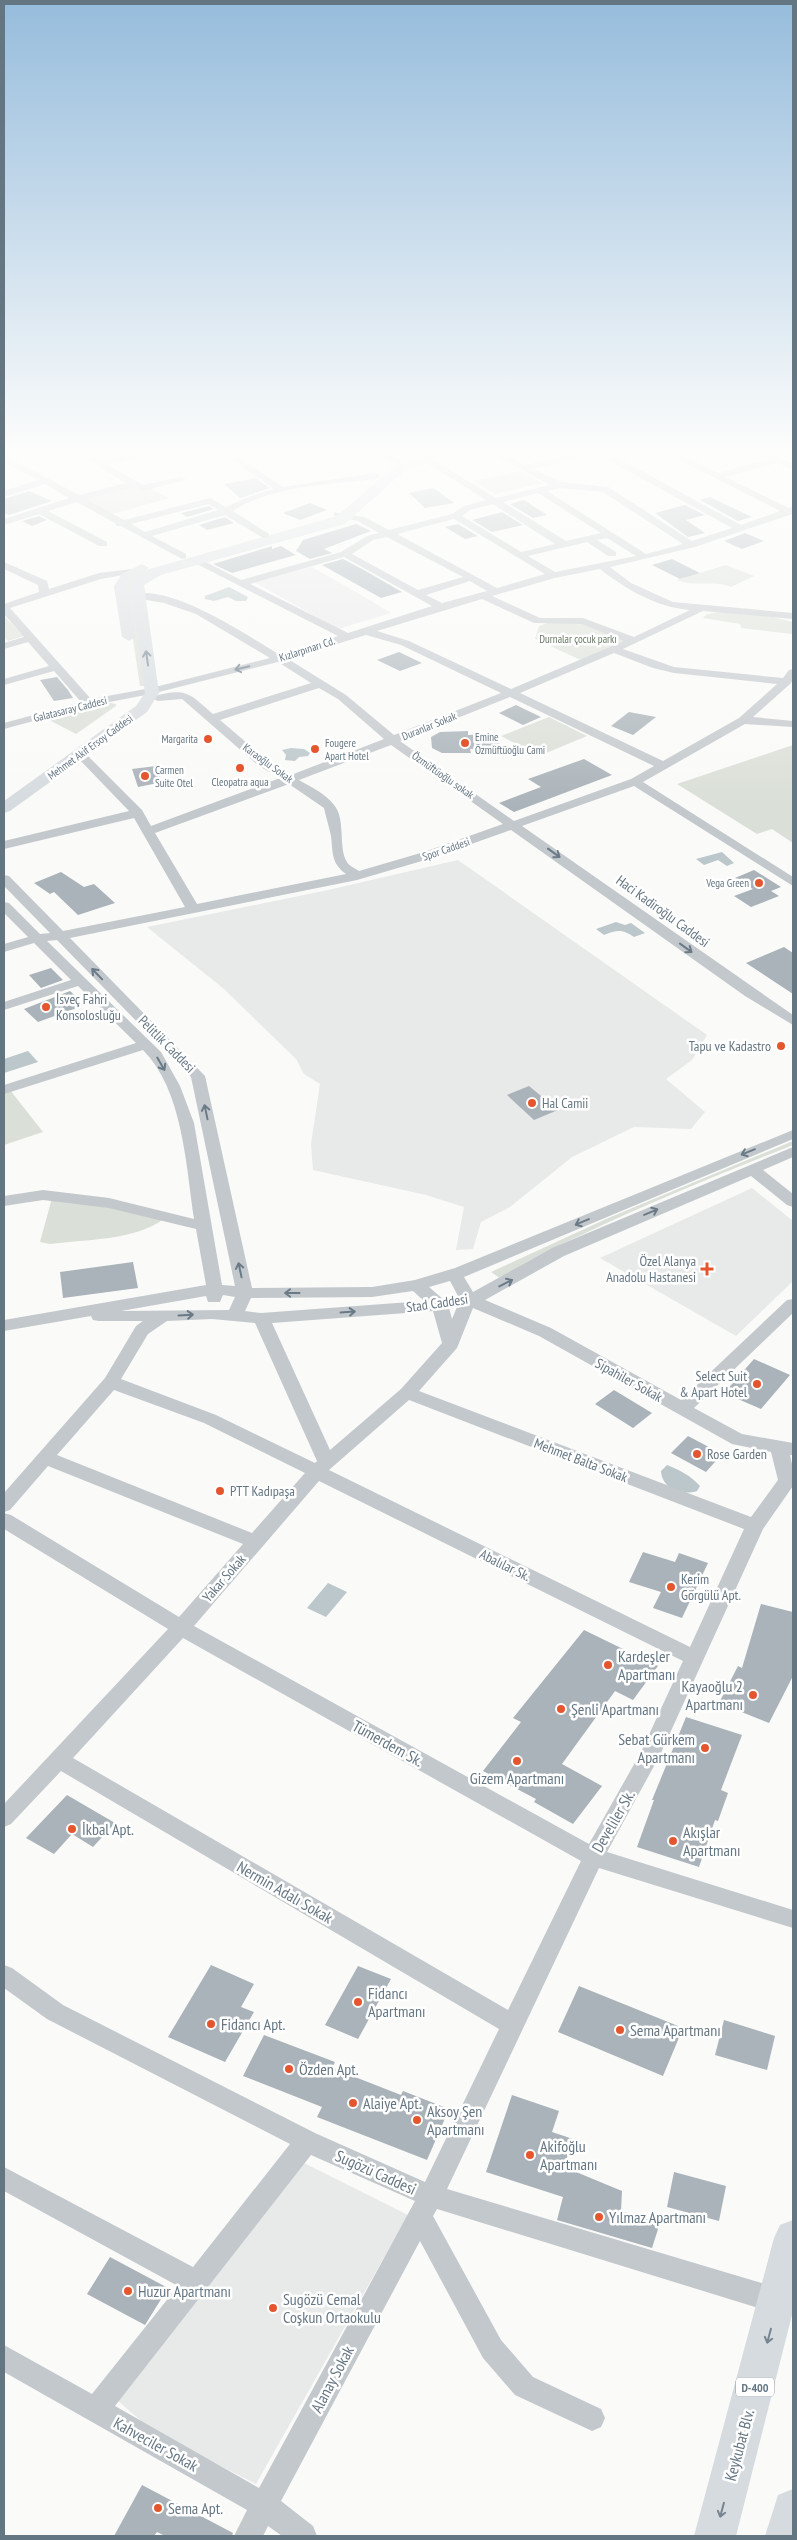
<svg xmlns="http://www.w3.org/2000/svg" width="797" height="2540" font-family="'PT Sans Narrow',sans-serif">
  <rect width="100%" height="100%" fill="#fafaf8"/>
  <path fill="#e8e9e9" d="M312 567 356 592 391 613 338 629 254 582Z
    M458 860 707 1035 692 1060 666 1079 705 1112 691 1129 634 1127 572 1157 510 1207 481 1222 473 1249 456 1250 464 1207 426 1195 313 1170 311 1144 320 1084 304 1074 296 1059 224 989 147 927 328 890Z
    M752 1188 793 1221V1281L736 1336 600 1258Z
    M304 2163 408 2215 256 2484 154 2432 118 2401Z"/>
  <path fill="#dadfd7" d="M521 471 542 483 495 494 474 481Z
    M132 485 151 489 169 498 109 515 82 498Z
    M334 517 339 518 136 579 145 686H140L125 586 139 572Z
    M726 565 754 576 731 587C713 579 697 588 677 580Z
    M719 612 773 617 793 622 792 634 741 628 740 624 703 618 707 614Z
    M4 616 24 636 8 641 4 638Z
    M582 622 631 640 583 661 535 639 539 626 547 623Z
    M111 703 116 704V706L76 734 49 720 94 705Z
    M549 717 587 736 539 756 501 736Z
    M793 745V843L772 829 757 834 677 784Z
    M10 1090 43 1132 4 1145V1092Z
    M793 1141V1145C725 1172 658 1199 592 1230 560 1245 529 1258 501 1279L491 1272 606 1219Z
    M52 1198 109 1205 164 1219C133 1241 87 1239 50 1244L40 1242Z"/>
  <path fill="#bbc7cb" d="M229 587 248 597 246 601H236L228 597 214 601 205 599V596Z
    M291 748 304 749 310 753 308 756 299 757 295 761 285 760 286 755 282 750Z
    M722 852 734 863 727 866 718 860 704 865 696 859Z
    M616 922 625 925 631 923 645 933 634 937C622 929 617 930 604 935L596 929Z
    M28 1051 38 1062 4 1073V1059Z
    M667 1465C680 1470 691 1476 700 1486L697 1491C682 1496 662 1489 661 1471Z
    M328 1583 347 1592 326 1617 307 1608Z"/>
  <path fill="#aab3b9" d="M256 478 270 488 240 498 224 484Z
    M434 488 454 503 425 508 409 493Z
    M29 491 52 501 9 515 4 513V499Z
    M710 497 752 517 738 521 700 500Z
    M524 500 547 515 533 518 510 504Z
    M310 503 327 510 300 520 283 513Z
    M685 505 705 515 686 520 705 533 688 537 655 513Z
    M209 506 214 509 187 517 181 513Z
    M502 512 523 525 492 532 472 520Z
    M39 516 47 520 32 526 22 521Z
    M225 517 234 523 207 530 199 525Z
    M356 524 371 531 324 549 332 553 310 559 296 551 303 540Z
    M458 524 478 536 465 539 445 527Z
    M745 533 764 541 742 549 724 541Z
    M272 546V549L281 546 296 555 232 573 213 564Z
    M343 559 364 570 402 592 381 598 322 565Z
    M672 559 700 573 680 579 652 565Z
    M399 652 422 663 400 671 377 660Z
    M57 677 68 690 73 698 54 701 40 680Z
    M516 705 541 717 523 725 499 713Z
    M629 712 656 717 633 735 611 726Z
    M468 731V735L498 734 500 748 470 749 471 753H442L432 748 431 737 440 732Z
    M584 759 612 775 514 812 499 803 541 787 528 779Z
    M156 766 160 778H157L158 783 138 787 132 769Z
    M754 870 781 887 771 891 779 896 751 907 734 896 753 889 735 878Z
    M61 872 84 887 94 884 115 903 78 915 54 892 50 894 34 883Z
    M784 947 793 953V994L746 963Z
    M51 968 63 980 41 988 29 975Z
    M70 991 85 1005 38 1022 24 1009Z
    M529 1086 558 1110 534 1120 507 1095Z
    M133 1262 138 1288 63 1298 60 1272Z
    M754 1359 790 1375 761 1409 724 1393Z
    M614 1390 652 1413 633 1428 595 1404Z
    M688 1436 722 1454 706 1472 671 1453Z
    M643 1552 675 1562 679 1553 708 1563 682 1618 653 1608 661 1592 629 1582Z
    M761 1604 793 1612V1676L769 1723 719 1703 738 1666 742 1668Z
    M584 1630 658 1666 633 1700 615 1691 562 1764 602 1786 573 1824 534 1802 536 1799 483 1771 521 1722 513 1718Z
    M686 1717 742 1735 721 1790 728 1793 718 1821 715 1820 699 1867 637 1847 654 1800H652Z
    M67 1795 115 1823 93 1847 72 1834 54 1854 26 1838Z
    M211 1965 254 1984 241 2007 254 2012 225 2062 168 2037Z
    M358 1966 391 1979 358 2039 325 2025Z
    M579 1986 683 2028 663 2076 558 2032Z
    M724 2020 775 2036 767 2070 715 2055Z
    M264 2035 335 2062 332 2068 401 2095 403 2091 449 2109 427 2160 317 2117 322 2107 243 2076Z
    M512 2095 559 2111 552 2132 573 2139 564 2167 622 2191 621 2211 660 2223 652 2248 557 2220 563 2197 486 2172Z
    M674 2172 726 2186 719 2221 667 2207Z
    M110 2257 168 2288 145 2325 87 2294Z
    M142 2485 233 2533 232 2536H165L157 2532 154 2536H114Z"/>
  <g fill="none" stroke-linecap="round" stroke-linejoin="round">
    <path fill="#c3c8cc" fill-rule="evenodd" d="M75 452H86L101 461 137 452H180L158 459 145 456 108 465 143 485 181 477 186 480 142 491 133 487 86 499 124 520 210 498 226 507 253 495 274 489 221 452H231L283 487 375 473 380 476 375 479C329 485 273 485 233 511L269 534V538H263L225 515 152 536 186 554V558L182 559 121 526H116L115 523 77 502 48 511 107 542V546H99L39 514 4 525V519L69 498 45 484 4 497V491L38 480 4 462V455L79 495 126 483ZM209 504 218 510 145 532 131 524Z
      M360 452H376L402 460 397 463Z
      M490 452H501L525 465 582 452H607L741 525 780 511 664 452H675L718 473 770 459 758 452H770L793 464V470L777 463 725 477 789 508 793 507 792 514 695 547 610 567 631 583 673 602 793 613V619L703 611 623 649 674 667 783 678 789 670 793 669V680L790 684 753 717 793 721V727L745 724 643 782 793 877V886L634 786 522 826 793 1015V1025L745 996 511 830 432 858 357 880 70 938 205 1076 252 1288 372 1287 415 1280 455 1268 793 1130V1139L464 1277 473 1292 552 1248 793 1147V1157L763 1170 793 1194V1207L787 1205 751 1176 564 1256 485 1300 551 1328 681 1400 787 1300 793 1299V1313L694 1408 742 1434 793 1443V1455H790L793 1469V1486L763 1529 660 1755 607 1852 793 1910V1928L599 1868 447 2189 778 2288 787 2292 791 2301 787 2310 778 2314 437 2209 433 2216 501 2340 533 2377 601 2409 605 2418 601 2427 592 2431 515 2395 483 2358 420 2241 281 2501 313 2526 317 2536H282L268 2526 263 2536H234L247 2510 4 2372V2345L92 2394 178 2286 4 2191V2167L193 2267 290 2144 47 2019 4 1988V1965L12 1968 63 2005 315 2133 425 2182 499 2029 61 1771 11 1824 4 1827V1804L168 1629 4 1529V1513L11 1515 179 1617 243 1544 48 1466 10 1510 4 1512V1493L105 1378 136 1326 143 1321H99L93 1320 91 1316 4 1331V1320L206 1285 196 1229 109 1208 43 1200 4 1206V1196L43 1190 109 1198 194 1219C186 1166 183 1090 143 1050L4 1094V1085L136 1043 78 986 4 1010V1002L71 980 34 943 4 952V944L28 937 4 913V902L9 903 40 934 50 933 4 886V875L9 876 63 931 185 907 134 818 4 849V841L129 811 76 756 74 754 80 750 84 752 142 810 151 826 280 778 259 766 182 699 158 701 152 698 154 696C187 687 190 694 213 714L311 683 278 662 151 694 89 706 4 729V723L81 702 54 671 4 685V679L49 666 28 642 4 649V643L24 637 4 614V604L39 592 38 585 4 569V562L47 581 49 589 99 573 140 568V572L101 579 10 608 91 699 151 688 270 658 196 614 164 603 134 598V594C173 585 247 635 280 655L338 636 191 561 200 559 241 580 341 552 367 536 379 533 358 521 334 516V512L364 517 389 530 452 514 464 506 486 500 424 461V457L427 456 496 498 550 485ZM597 454 732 528 692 541 608 487 562 482 533 469ZM560 488 603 492 683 544 646 554 547 491ZM538 493 601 533 566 541 503 502ZM493 504 555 544 521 552 462 516 470 510ZM454 519 545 574 497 588 397 534ZM387 537 463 577 418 590 352 554 373 540ZM607 538 636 556 555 572 528 556 587 542 608 556H616V552L597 540ZM344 557 432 606 348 633 250 584ZM600 569C627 590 656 607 690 610L634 637 583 618H540L492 596 555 578ZM470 581 487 591 442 603 426 595ZM482 599 534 623 582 624 624 641 511 689 409 641 377 631ZM366 635 401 645 501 693 394 735 346 695 288 659ZM614 653 653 668 674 673 777 684 739 718 663 761 520 693ZM319 688 338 699 384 739 291 775 267 760 220 720ZM510 697 654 766 631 779 514 821 400 741ZM391 745 503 824 424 852 359 871C355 868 349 866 347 862 338 849 346 818 334 805 326 794 311 787 299 780ZM289 784 324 808C326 817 329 827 331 836 333 853 331 863 346 874L197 904 155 833ZM57 940 191 1077 235 1286 222 1285 194 1123 180 1086 161 1052 47 941ZM450 1281 458 1296 443 1299 429 1287ZM413 1291 424 1301 261 1313 245 1311 251 1298 372 1297ZM223 1295 235 1297 229 1310 121 1311 206 1296 208 1302H220ZM457 1307 452 1319 449 1308ZM473 1308 539 1336 732 1444 771 1452 778 1480 751 1517 419 1391 457 1348ZM433 1311 442 1343 401 1389 330 1450 272 1323ZM212 1319 255 1323 317 1461 315 1463 216 1415 121 1379 148 1334 167 1321ZM114 1390 204 1423 305 1473 252 1533 57 1455ZM409 1400 744 1529 690 1647 329 1470ZM319 1481 683 1661 641 1752 589 1844 194 1626ZM183 1638 581 1861 508 2010 73 1758ZM311 2155 415 2201 259 2488 115 2406Z"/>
    <path fill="#d6dbdf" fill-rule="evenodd" d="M440 452H460L458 455 405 470 345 524 161 575 144 585 159 693 147 712 10 811 4 813V801L136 706 145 693 130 584 132 581 151 569 335 518 397 464Z
      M142 564 149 568 132 580 128 586 136 637 129 641 122 637 114 586 122 574Z"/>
    <path fill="#d6dbdf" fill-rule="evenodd" d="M793 2220V2311L736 2536H694L774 2238 780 2225Z
      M793 2489V2536H765L778 2495Z"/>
  </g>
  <defs><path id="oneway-shaft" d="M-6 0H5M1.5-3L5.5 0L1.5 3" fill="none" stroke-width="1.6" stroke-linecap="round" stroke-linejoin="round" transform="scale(1.25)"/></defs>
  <g stroke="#768591">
    <use href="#oneway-shaft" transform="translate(147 658) rotate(-98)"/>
    <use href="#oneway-shaft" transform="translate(769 2336) rotate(105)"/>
    <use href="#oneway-shaft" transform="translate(722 2510) rotate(105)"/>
  </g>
  <g stroke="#6a7a87">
    <use href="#oneway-shaft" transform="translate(242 668) rotate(166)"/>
    <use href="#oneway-shaft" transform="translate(554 853) rotate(36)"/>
    <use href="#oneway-shaft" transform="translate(686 948) rotate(36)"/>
    <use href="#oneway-shaft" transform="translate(97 974) rotate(-134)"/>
    <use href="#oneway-shaft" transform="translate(161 1064) rotate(60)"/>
    <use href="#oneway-shaft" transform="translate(206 1112) rotate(-102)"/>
    <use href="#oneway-shaft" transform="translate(748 1152) rotate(158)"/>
    <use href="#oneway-shaft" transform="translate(651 1212) rotate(-23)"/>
    <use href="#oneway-shaft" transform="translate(582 1222) rotate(157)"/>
    <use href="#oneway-shaft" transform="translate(240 1270) rotate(-102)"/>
    <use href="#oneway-shaft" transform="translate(506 1283) rotate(-27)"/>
    <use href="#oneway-shaft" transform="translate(292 1293) rotate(180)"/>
    <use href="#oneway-shaft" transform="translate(348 1312) rotate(-4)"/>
    <use href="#oneway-shaft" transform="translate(186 1315) rotate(-3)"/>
  </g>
  <linearGradient id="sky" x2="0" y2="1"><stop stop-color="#96bcdc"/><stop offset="0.56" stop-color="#fdfdfc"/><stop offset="1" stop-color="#fdfdfc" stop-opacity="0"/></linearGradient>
  <rect width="797" height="808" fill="url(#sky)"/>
  <g fill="#e4572e" stroke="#fff" stroke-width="2">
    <circle cx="208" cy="739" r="5"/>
    <circle cx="465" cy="743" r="5"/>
    <circle cx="315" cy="749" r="5"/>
    <circle cx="240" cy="768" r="5"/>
    <circle cx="145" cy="776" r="5"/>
    <circle cx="759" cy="883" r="5"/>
    <circle cx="46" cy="1007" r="5"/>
    <circle cx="781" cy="1046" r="5"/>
    <circle cx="532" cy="1103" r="5"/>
    <path d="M704.5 1261.5h5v5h5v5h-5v5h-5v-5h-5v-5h5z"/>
    <circle cx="757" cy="1384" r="5"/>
    <circle cx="697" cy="1454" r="5"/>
    <circle cx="220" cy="1491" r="5"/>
    <circle cx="671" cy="1587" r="5"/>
    <circle cx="608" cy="1665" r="5"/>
    <circle cx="753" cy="1695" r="5"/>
    <circle cx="561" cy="1709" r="5"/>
    <circle cx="705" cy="1748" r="5"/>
    <circle cx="517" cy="1761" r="5"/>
    <circle cx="72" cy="1829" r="5"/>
    <circle cx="673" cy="1841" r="5"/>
    <circle cx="358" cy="2002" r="5"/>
    <circle cx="211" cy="2024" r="5"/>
    <circle cx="620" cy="2030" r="5"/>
    <circle cx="289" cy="2069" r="5"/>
    <circle cx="353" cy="2103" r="5"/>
    <circle cx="417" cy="2120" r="5"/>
    <circle cx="530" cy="2155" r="5"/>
    <circle cx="599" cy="2217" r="5"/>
    <circle cx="128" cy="2291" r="5"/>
    <circle cx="273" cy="2308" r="5"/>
    <circle cx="158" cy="2508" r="5"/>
  </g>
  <g text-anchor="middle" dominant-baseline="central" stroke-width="5" stroke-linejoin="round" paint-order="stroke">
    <g font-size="11" fill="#687a64" stroke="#fff">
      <text x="578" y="639">Durnalar çocuk parkı</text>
    </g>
    <g font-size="11" fill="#657683" stroke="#fff">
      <text transform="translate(307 649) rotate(-18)">Kızlarpınarı Cd.</text>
      <text transform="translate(70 709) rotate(-14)">Galatasaray Caddesi</text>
      <text transform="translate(429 726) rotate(-22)">Duranlar Sokak</text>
      <text transform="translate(90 747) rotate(-36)">Mehmet Akif Ersoy Caddesi</text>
      <text transform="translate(268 763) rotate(36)">Karaoğlu Sokak</text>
      <text transform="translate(443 775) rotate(35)">Özmüftüoğlu sokak</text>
      <text transform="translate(446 849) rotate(-19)">Spor Caddesi</text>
    </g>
    <g font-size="11" fill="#657683" stroke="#fff" text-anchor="start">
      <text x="475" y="737">Emine<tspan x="475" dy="13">Özmüftüoğlu Cami</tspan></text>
      <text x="198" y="739" text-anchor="end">Margarita</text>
      <text x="325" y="743">Fougere<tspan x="325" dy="13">Apart Hotel</tspan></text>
      <text x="155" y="770">Carmen<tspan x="155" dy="13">Suite Otel</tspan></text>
      <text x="240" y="782" text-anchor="middle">Cleopatra aqua</text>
      <text x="749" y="883" text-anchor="end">Vega Green</text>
    </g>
    <rect fill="#fff" stroke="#939fa8" stroke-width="1" x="736" y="2377.5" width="38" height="19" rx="4"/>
    <g font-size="12" font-weight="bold" fill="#657683">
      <text x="755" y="2387">D-400</text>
    </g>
    <g font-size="14" fill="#657683" stroke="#fff">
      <text transform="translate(663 911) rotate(36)">Haci Kadiroğlu Caddesi</text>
      <text transform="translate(167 1044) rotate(45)">Pelitlik Caddesi</text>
      <text transform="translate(437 1303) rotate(-8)">Stad Caddesi</text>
      <text transform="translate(629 1380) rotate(29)">Sipahiler Sokak</text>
      <text transform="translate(581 1460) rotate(21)">Mehmet Balta Sokak</text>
      <text transform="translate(505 1565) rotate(26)">Abalılar Sk.</text>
      <text transform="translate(224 1578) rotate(-49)">Yakar Sokak</text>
    </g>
    <g font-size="14" fill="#657683" stroke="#fff" text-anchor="start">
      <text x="56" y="999">İsveç Fahri<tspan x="56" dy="16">Konsolosluğu</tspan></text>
      <text x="771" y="1046" text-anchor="end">Tapu ve Kadastro</text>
      <text x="542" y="1103">Hal Camii</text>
      <text x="696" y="1261" text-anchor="end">Özel Alanya<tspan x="696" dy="16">Anadolu Hastanesi</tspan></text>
      <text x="747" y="1376" text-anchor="end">Select Suit<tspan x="747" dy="16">&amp; Apart Hotel</tspan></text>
      <text x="707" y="1454">Rose Garden</text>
      <text x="230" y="1491">PTT Kadıpaşa</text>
      <text x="681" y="1579">Kerim<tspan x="681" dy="16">Görgülü Apt.</tspan></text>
    </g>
    <g font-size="16" fill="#657683" stroke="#fff" text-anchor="start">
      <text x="618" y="1656">Kardeşler<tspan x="618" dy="18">Apartmanı</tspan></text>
      <text x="743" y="1686" text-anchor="end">Kayaoğlu 2<tspan x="743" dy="18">Apartmanı</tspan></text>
      <text x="571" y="1709">Şenli Apartmanı</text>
      <text x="695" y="1739" text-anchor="end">Sebat Gürkem<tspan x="695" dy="18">Apartmanı</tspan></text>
      <text x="517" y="1778" text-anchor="middle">Gizem Apartmanı</text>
      <text x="82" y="1829">İkbal Apt.</text>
      <text x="683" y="1832">Akışlar<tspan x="683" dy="18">Apartmanı</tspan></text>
      <text x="368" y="1993">Fidancı<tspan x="368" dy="18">Apartmanı</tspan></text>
      <text x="221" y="2024">Fidancı Apt.</text>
      <text x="630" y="2030">Sema Apartmanı</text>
      <text x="299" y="2069">Özden Apt.</text>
      <text x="363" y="2103">Alaiye Apt.</text>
      <text x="427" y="2111">Aksoy Şen<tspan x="427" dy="18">Apartmanı</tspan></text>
      <text x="540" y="2146">Akifoğlu<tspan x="540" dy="18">Apartmanı</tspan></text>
      <text x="609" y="2217">Yılmaz Apartmanı</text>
      <text x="138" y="2291">Huzur Apartmanı</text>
      <text x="283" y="2299">Sugözü Cemal<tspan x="283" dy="18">Coşkun Ortaokulu</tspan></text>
      <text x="168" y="2508">Sema Apt.</text>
    </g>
    <g font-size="16" fill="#657683" stroke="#fff">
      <text transform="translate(388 1743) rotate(29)">Tümerdem Sk.</text>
      <text transform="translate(613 1821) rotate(-60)">Develiler Sk.</text>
      <text transform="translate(285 1892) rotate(30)">Nermin Adalı Sokak</text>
      <text transform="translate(376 2172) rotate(24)">Sugözü Caddesi</text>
      <text transform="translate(332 2379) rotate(-62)">Alanay Sokak</text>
      <text transform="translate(156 2444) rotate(29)">Kahveciler Sokak</text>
      <text transform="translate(739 2445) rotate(-75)">Keykubat Blv.</text>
    </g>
  </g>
  <rect width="797" height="2540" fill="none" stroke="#657683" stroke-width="10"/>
</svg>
